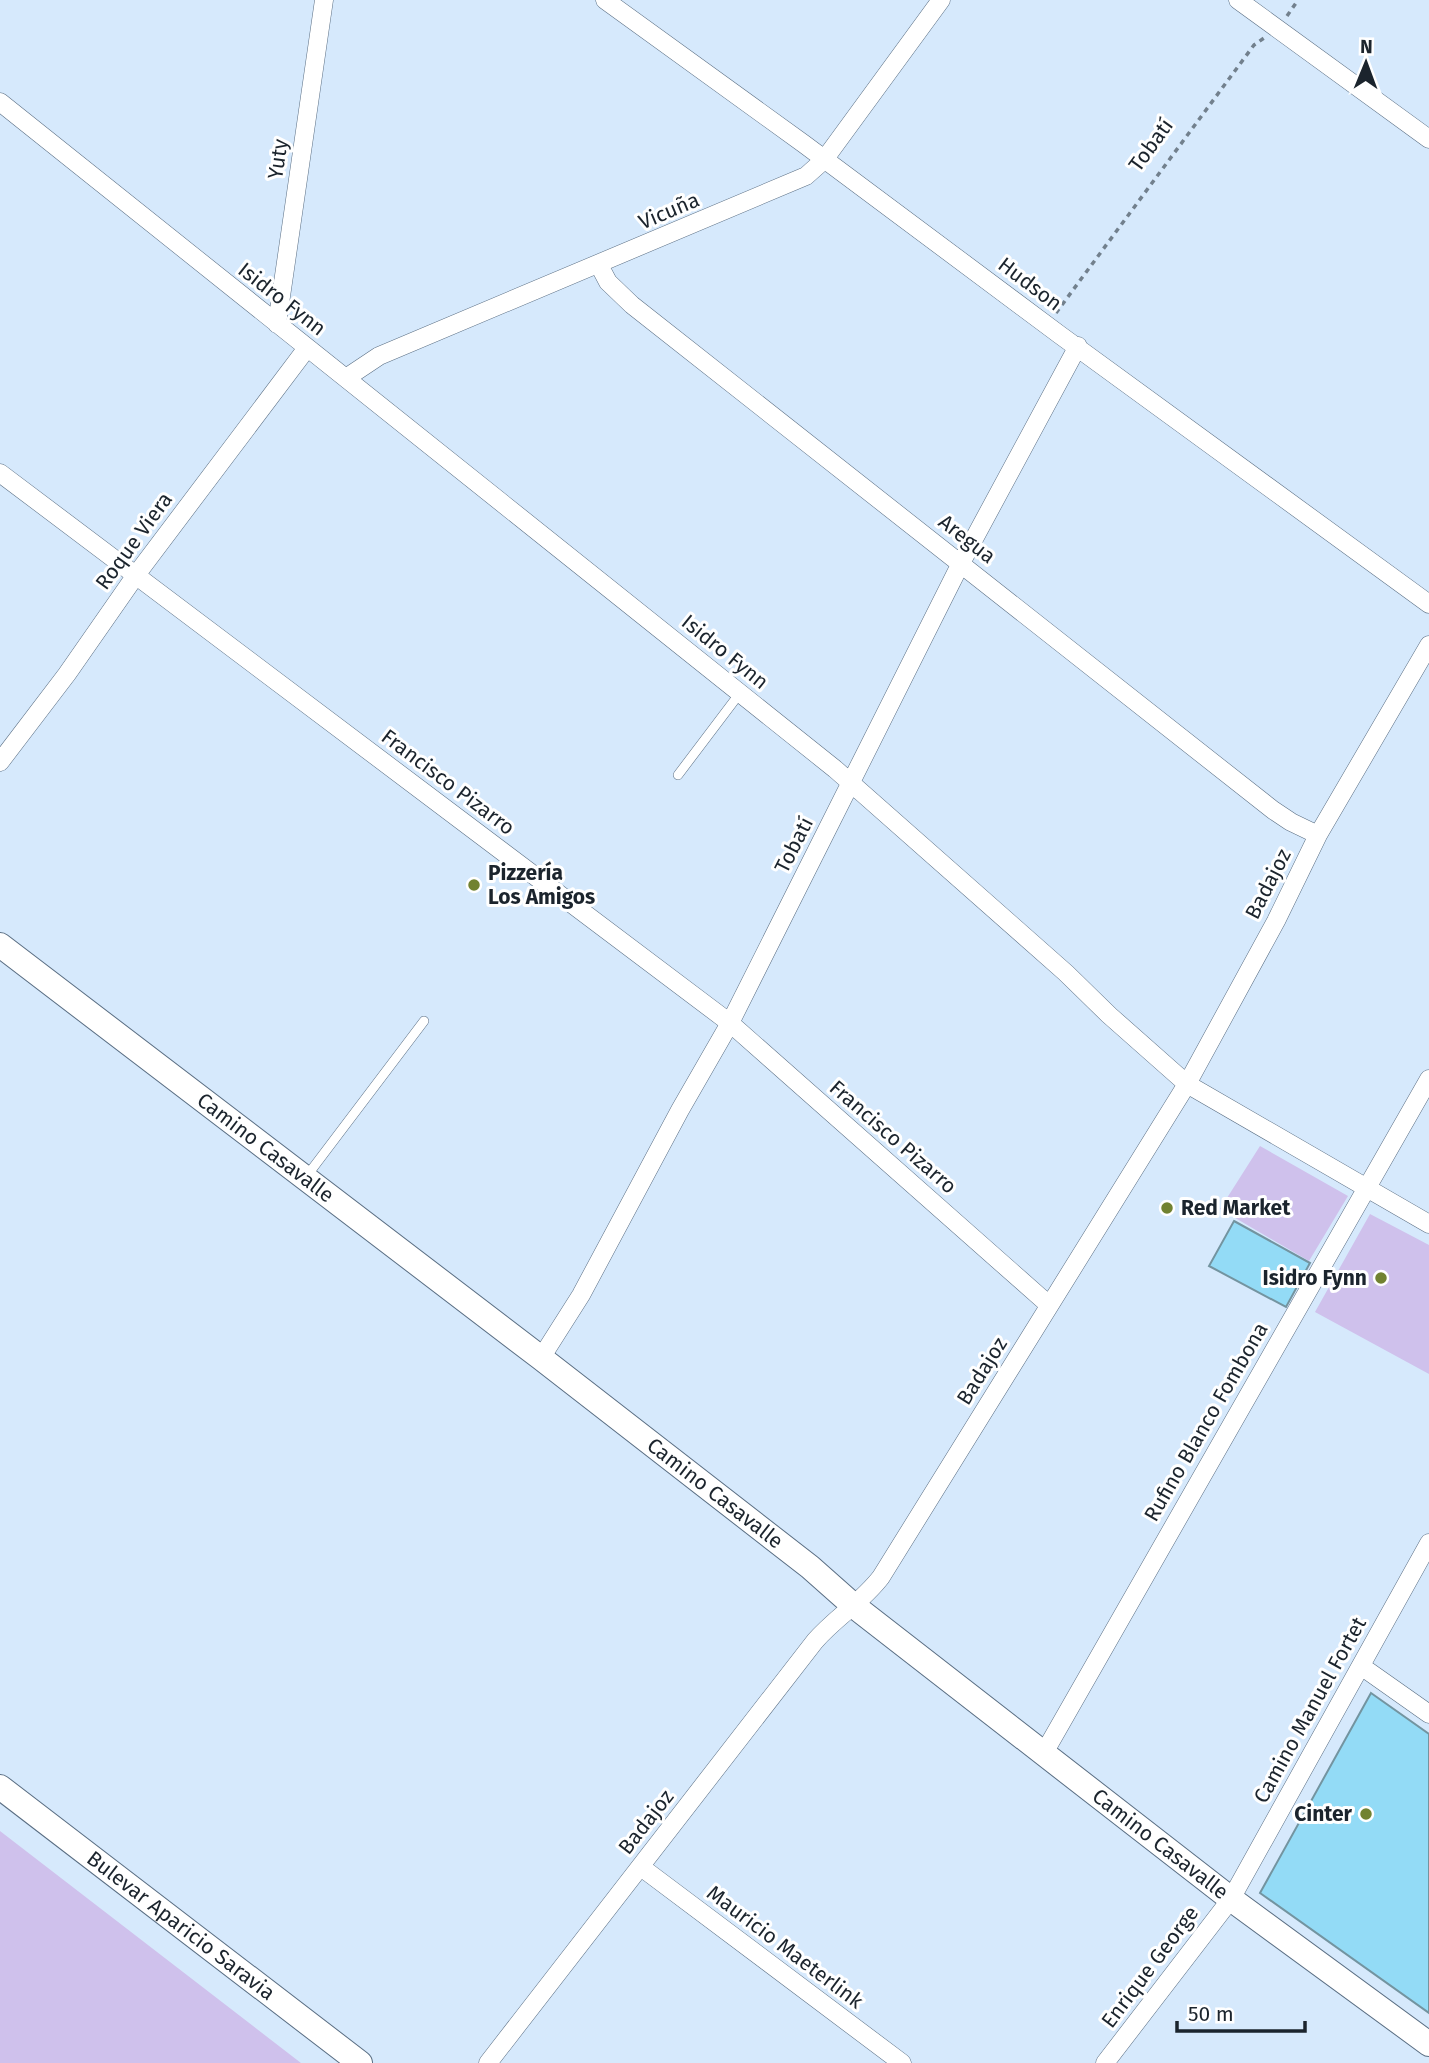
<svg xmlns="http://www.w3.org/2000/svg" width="1429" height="2063" font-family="'Fira Sans',sans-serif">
  <rect width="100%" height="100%" fill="#d6e9fc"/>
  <path fill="#cfc1ec" d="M1260 1146 1348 1196 1309 1261 1220 1209Z
    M1370 1214 1429 1245V1374L1315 1312Z
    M0 1831 301 2063H0Z"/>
  <path fill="#93dbf6" stroke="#7394a0" stroke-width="2" d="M1234 1221 1310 1263 1286 1307 1209 1266Z
    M1371 1693 1429 1734V2013L1260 1893Z"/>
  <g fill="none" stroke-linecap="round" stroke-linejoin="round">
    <defs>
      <path id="lane" d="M678 775 740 693
        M306 1177 424 1021"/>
      <path id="street" d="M605 0 804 144 1060 335 1429 604
        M1238 0 1429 139
        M0 102 835 769 1066 973 1109 1015 1187 1084 1429 1224
        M599 265 608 282 632 305 1273 810 1291 822 1318 835
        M277 324 324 0
        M346 378 379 356 806 176 824 160 941 0
        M0 473 730 1023 1049 1305
        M0 762 67 674 136 575 307 348
        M541 1358 581 1295 680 1110 730 1023 961 563 1078 346
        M1361 1666 1429 1714
        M1044 1753 1429 1079
        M641 1867 902 2063
        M488 2063 815 1641C836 1617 862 1602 881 1577L1187 1084 1276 921 1318 835 1429 645
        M1105 2063 1231 1899 1429 1543"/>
      <g id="secondary">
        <path id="s1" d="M0 945 541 1358 810 1567 854 1606 1231 1899 1429 2044"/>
        <path id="s2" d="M0 1787 360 2063"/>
      </g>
    </defs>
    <use href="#lane" stroke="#5a6e83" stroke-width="10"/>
    <use href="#street" stroke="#5a6e83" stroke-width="19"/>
    <use href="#secondary" stroke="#5a6e83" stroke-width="26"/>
    <path stroke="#72808d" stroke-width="3.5" stroke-dasharray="5 5" stroke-linecap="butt" d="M1287 16 1298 0
      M1056 313 1254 45 1264 38"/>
    <use href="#lane" stroke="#fff" stroke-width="9"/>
    <use href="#street" stroke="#fff" stroke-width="18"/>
    <use href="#secondary" stroke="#fff" stroke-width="24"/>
  </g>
  <g fill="#718231" stroke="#fff" stroke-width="2.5">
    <circle cx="474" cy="885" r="7"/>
    <circle cx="1167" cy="1208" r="7"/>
    <circle cx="1381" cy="1278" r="7"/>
    <circle cx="1366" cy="1814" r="7"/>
  </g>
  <g text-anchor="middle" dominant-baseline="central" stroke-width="6" stroke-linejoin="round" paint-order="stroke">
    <g font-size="21" fill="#1b242d" stroke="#fff">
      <text transform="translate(1151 145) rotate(-54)">Tobatí</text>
      <text transform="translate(278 159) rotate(-82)">Yuty</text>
      <text transform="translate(669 211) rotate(-23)">Vicuña</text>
      <text transform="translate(1030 284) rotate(37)">Hudson</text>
      <text transform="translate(282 299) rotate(38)">Isidro Fynn</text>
      <text transform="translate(967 539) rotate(38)">Aregua</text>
      <text transform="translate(134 541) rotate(-54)">Roque Viera</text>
      <text transform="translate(725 652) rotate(39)">Isidro Fynn</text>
      <text transform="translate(448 782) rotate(37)">Francisco Pizarro</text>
      <text transform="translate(794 845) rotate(-63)">Tobatí</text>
      <text transform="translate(1268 884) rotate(-63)">Badajoz</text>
      <text transform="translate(893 1137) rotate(41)">Francisco Pizarro</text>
      <text stroke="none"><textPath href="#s1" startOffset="334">Camino Casavalle</textPath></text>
      <text transform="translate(982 1371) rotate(-58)">Badajoz</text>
      <text transform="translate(1206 1422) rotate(-60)">Rufino Blanco Fombona</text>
      <text stroke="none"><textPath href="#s1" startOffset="901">Camino Casavalle</textPath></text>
      <text transform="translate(1310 1710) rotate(-61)">Camino Manuel Fortet</text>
      <text transform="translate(646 1822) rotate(-52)">Badajoz</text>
      <text stroke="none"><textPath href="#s1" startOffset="1468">Camino Casavalle</textPath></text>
      <text stroke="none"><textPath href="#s2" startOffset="228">Bulevar Aparicio Saravia</textPath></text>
      <text transform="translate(785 1947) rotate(37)">Mauricio Maeterlink</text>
      <text transform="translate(1150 1967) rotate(-53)">Enrique George</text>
    </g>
    <g font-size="21" font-weight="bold" fill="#1b242d" stroke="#fff" text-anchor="start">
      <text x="488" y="873">Pizzería<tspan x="488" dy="24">Los Amigos</tspan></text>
      <text x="1181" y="1208">Red Market</text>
      <text x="1367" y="1278" text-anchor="end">Isidro Fynn</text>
      <text x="1352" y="1814" text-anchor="end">Cinter</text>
    </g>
  </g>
  <g transform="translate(1366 63) rotate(1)" stroke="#ffffff" stroke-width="5" paint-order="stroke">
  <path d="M0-5L12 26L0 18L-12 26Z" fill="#1b242d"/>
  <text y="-10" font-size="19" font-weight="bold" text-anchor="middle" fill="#1b242d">N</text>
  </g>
  <path d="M1177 2021v10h128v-10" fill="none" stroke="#1b242d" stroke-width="3.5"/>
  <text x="1188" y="2021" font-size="21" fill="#1b242d" stroke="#ffffff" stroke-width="5" paint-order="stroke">50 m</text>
</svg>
